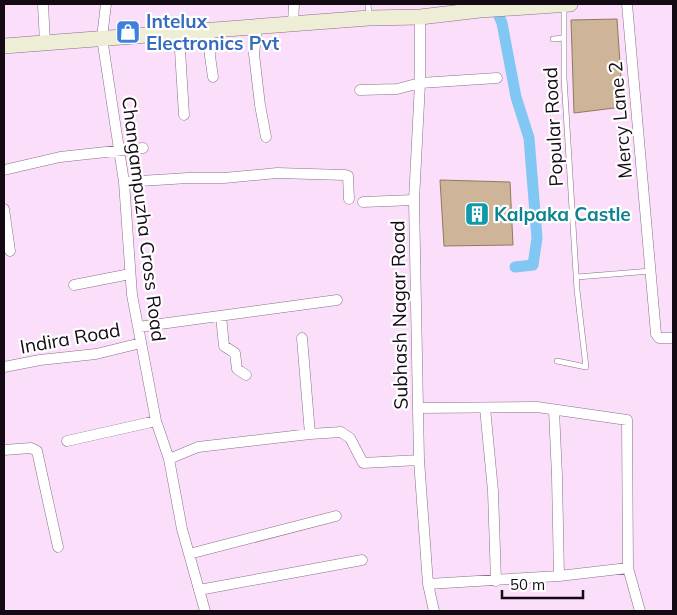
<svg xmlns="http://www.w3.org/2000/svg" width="677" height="615" font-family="Mulish,sans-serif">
  <rect width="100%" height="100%" fill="#fbdefa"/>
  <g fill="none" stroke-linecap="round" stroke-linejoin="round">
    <path stroke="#81c7f4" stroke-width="11" d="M494 4 502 23 516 97 529 138 537 238 533 265 515 267"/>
  </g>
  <path fill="#ceb498" stroke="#92795e" d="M617 19 623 107 574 113 571 20Z
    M440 180 510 182 513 245 444 246Z"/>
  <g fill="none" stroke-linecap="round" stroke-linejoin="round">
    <defs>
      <path id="lane" d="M368 4 369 15
        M553 39 564 38
        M577 277 651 271
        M557 361 586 367 577 290 564 78V5"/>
      <path id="street" d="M43 4 45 43
        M106 4 102 38 124 182 132 295 156 421 169 459 182 529 205 611
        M627 4 656 334 659 338H673
        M420 17V83L414 200 419 460 428 584 434 611
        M293 24 294 4
        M257 27 254 54 260 105 266 137
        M209 31 210 56 213 77
        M179 34 184 115
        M360 90 397 89 420 83 497 78
        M4 170 60 157 143 148
        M124 182 188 178H224L277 173 345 175 348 176 349 199
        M363 202 414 200
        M4 209 10 251
        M74 285 130 274
        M221 316 224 346 235 353 237 369 246 375
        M138 327 337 300
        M302 338 310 434
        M4 367 40 360 96 354 141 343
        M418 408 537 407 627 420 628 568 640 611
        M485 408 493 491 496 581
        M554 410 557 476 559 576
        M67 441 156 421
        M4 450 31 448 37 451 58 547
        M169 459 198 447 310 434 341 432 350 438 363 463 419 460
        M189 554 336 516
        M428 584 559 576 628 568
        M199 590 362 560"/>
      <path id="secondary" d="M4 46 369 18 420 17 480 10 570 4"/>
    </defs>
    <use href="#lane" stroke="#896f89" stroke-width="6"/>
    <use href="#street" stroke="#896f89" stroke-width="11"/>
    <use href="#secondary" stroke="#896f89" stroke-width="16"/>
    <use href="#lane" stroke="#fff" stroke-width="5"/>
    <use href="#street" stroke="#fff" stroke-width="10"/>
    <use href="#secondary" stroke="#eeedd6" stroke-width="15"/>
  </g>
  <defs>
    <symbol id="shop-square" viewBox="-11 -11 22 22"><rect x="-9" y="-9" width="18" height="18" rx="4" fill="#3f7fe0" stroke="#fff"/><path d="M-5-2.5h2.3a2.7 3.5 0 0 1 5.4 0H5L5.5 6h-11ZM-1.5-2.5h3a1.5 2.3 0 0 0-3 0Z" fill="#fff"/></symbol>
    <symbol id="building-square" viewBox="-11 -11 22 22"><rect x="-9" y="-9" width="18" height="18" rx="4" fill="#0f9aa8" stroke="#fff"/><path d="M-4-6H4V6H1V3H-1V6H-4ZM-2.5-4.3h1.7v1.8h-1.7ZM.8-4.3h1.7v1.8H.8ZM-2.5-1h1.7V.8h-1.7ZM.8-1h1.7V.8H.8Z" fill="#fff"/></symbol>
  </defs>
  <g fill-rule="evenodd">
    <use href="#shop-square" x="114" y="18" width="28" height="28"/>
    <use href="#building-square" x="463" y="200" width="28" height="28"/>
  </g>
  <g text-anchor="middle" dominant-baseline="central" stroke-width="4.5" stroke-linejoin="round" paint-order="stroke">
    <g font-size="19" font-weight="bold" fill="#366cbe" stroke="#fff" text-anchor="start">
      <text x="146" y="21">Intelux<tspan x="146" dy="22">Electronics Pvt</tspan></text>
    </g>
    <g font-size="19" fill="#130a13" stroke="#fff">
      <text transform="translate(620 120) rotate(-95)">Mercy Lane 2</text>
      <text transform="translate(553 127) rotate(-93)">Popular Road</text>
      <text transform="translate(144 219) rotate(83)">Changampuzha Cross Road</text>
      <text transform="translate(399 315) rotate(-91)">Subhash Nagar Road</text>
      <text transform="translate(70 338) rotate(-10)">Indira Road</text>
    </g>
    <g font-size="19" font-weight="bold" fill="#0d838f" stroke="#fff" text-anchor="start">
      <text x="494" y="214">Kalpaka Castle</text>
    </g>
  </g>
  <rect width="677" height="615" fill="none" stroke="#130a13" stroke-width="10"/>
  <path d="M502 590v8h81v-8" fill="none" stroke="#130a13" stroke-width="2.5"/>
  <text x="510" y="590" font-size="15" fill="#130a13" stroke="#ffffff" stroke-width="4" paint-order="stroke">50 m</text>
</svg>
